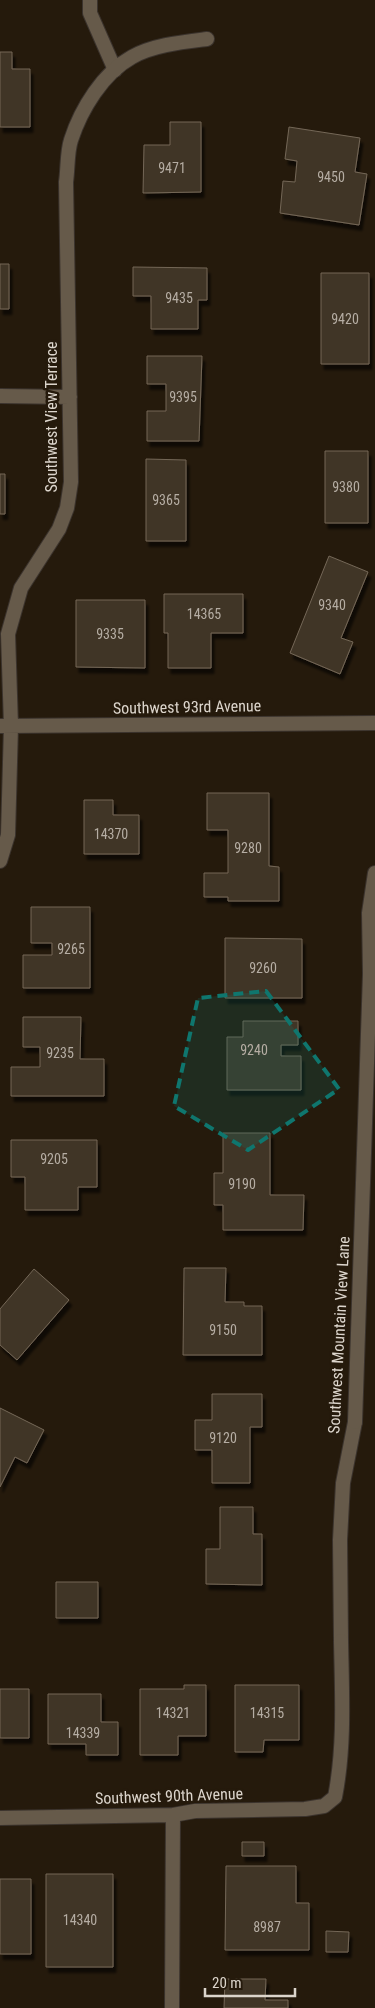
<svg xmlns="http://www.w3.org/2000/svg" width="375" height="2008" font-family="'Roboto Condensed',sans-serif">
  <defs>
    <filter id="shadow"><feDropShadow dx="3" dy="5.5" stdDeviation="1" flood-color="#0009"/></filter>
  </defs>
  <rect width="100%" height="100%" fill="#251a0c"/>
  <path fill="#413627" stroke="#746757" filter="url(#shadow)" d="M0 52H12V69H30V127H0Z
    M170 122H201V192L143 193 144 145H170Z
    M289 127 360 138 355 172 367 174 359 225 280 213 283 181 295 182 297 161 285 159Z
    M0 264H9V309H0Z
    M133 267 207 268V300H198V329H151V296H133Z
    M321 273H369V364H321Z
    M147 356H202L199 441H147V411H166V384H147Z
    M325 451H368V523H325Z
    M146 459 186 460V541H146Z
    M0 474H5V514H0Z
    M329 556 368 572 341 638 353 642 340 674 290 653Z
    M164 594H243V633H211V668H168V633H164Z
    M76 600H145V668L76 667Z
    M207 793H269V866L279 867V901H228V897H204V873H228V830H207Z
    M84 800H113V815H139V854H84Z
    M31 907H90V988H23V955H52V943H31Z
    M225 938 302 939V998H225Z
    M23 1017H81L80 1059H104V1096H11V1067H40V1047H23Z
    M243 1021H298V1045H281V1056H301V1090H227V1037H243Z
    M223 1133H270V1195H304L303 1230H223V1205H214V1173H223Z
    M11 1140H97V1187H78V1210H25V1177H11Z
    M184 1268H226L225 1302H244V1306H262V1355H183Z
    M34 1269 69 1300 17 1360 0 1345V1309Z
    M212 1394H262V1427H250V1483H212V1450H195V1420H212Z
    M0 1408 44 1430 27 1463 15 1457 0 1487Z
    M220 1507H253V1534H262V1585L206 1584V1549H220Z
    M56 1582H98V1618H56Z
    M184 1685H206V1736H178V1755H140V1689H184Z
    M235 1685H299V1740H264L263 1752H235Z
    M0 1689H29V1738H0Z
    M48 1694H101V1722H118V1755H86V1744H48Z
    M242 1842H264V1856H242Z
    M226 1866H296V1903H309V1950H225Z
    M46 1874H113V1967H46Z
    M0 1879H31V1954H0Z
    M326 1931 349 1932 348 1952H326Z
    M225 1979H266L265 2000H288V2008H224Z"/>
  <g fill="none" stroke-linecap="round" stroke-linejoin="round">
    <defs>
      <path id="service" d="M90 0V13L115 70
        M341 1641 340 1540 343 1483 355 1422"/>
      <path id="minor" d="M0 396 70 397
        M0 726 375 723
        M0 861 8 835 11 726 8 634 21 588 59 529 67 508 71 482 66 182C68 168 67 152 71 140 81 109 103 73 132 57 153 45 183 42 207 39
        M355 1422 370 974 369 913 375 873
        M0 1818 173 1815 195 1811 305 1809 324 1806 335 1797C345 1745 342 1694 341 1641
        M172 2008 173 1815"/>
    </defs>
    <use href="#service" stroke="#3b332d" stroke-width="16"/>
    <use href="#minor" stroke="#3b332d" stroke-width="16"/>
    <use href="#service" stroke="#665a4a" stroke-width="14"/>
    <use href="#minor" stroke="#665a4a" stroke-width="14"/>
  </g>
  <path fill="#0f766e" fill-opacity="0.2" stroke="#0f766e" stroke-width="4" stroke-dasharray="10 6" stroke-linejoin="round" d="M266 991 339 1089 248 1150 174 1106 198 998Z"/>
  <g text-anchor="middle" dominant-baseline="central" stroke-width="5" stroke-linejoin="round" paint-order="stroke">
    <g font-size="14" fill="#b5ada3">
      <text x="172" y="168">9471</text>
      <text x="331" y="177">9450</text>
      <text x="179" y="298">9435</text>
      <text x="345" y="319">9420</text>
      <text x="183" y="397">9395</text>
      <text x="346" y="487">9380</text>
      <text x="166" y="500">9365</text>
      <text x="332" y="605">9340</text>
      <text x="204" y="614">14365</text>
      <text x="110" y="634">9335</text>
      <text x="111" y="834">14370</text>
      <text x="248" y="848">9280</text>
      <text x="71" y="949">9265</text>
      <text x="263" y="968">9260</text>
      <text x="254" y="1050">9240</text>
      <text x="60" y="1053">9235</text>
      <text x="54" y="1159">9205</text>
      <text x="242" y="1184">9190</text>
      <text x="223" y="1330">9150</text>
      <text x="223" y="1438">9120</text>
      <text x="173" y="1713">14321</text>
      <text x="267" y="1713">14315</text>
      <text x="83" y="1733">14339</text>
      <text x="80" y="1920">14340</text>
      <text x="267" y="1927">8987</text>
    </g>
    <g font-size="16" fill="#dcd5cc" stroke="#251a0c">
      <text transform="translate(51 417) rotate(-90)">Southwest View Terrace</text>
      <text transform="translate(187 707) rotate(-1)">Southwest 93rd Avenue</text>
      <text transform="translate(339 1335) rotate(-87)">Southwest Mountain View Lane</text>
      <text transform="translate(169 1796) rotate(-2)">Southwest 90th Avenue</text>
    </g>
  </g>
  <path d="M205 1988v8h90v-8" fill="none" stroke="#dcd5cc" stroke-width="2.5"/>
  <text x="212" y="1988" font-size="15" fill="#dcd5cc" stroke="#251a0c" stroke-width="4" paint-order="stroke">20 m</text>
</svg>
